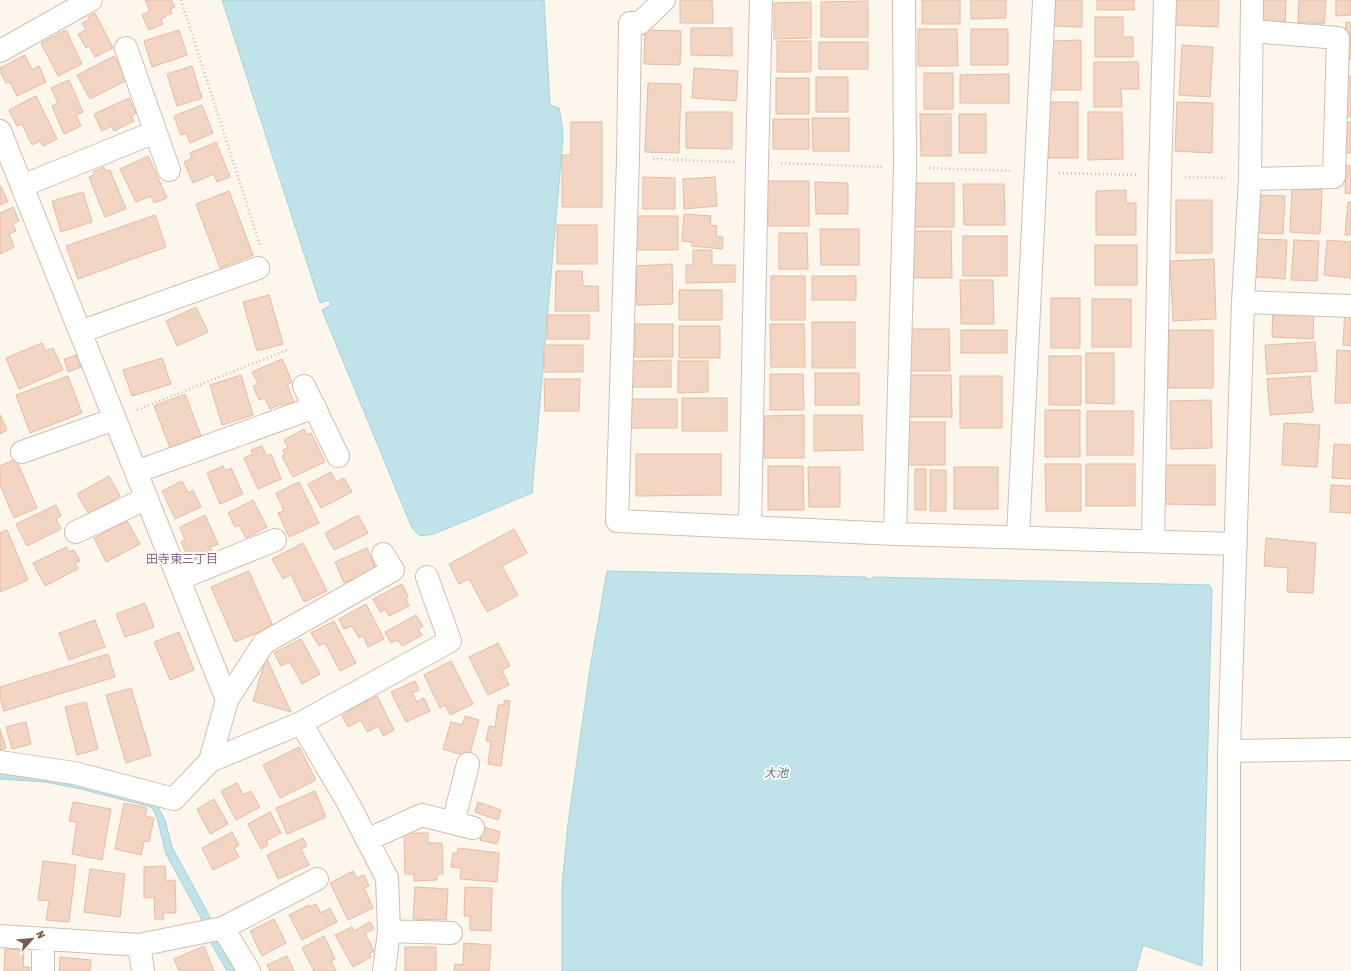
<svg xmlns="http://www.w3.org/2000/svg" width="1351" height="971" font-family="'Asap Condensed','Noto Sans JP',sans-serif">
  <rect width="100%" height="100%" fill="#fdf6ec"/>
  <path fill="#bfe3e8" stroke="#a5d3da" d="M222 0H544L550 105 559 108 562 124 563 138 532 493 434 534 420 536 412 528 322 310 331 305 329 300 320 303Z
    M607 571 866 577V579H872L873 577 1209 585 1212 589 1202 966 1143 945 1136 971H562V886L568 824 590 669Z
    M0 768 155 801 165 820 172 847 209 915 232 965 237 971H227L212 945 200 916 166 854 157 818 154 811 151 807 81 789 45 782 0 779Z"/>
  <path fill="#f3d5c3" stroke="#e6bba3" d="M145 0H171L175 7 170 9 172 13 161 19 163 24 149 30 142 15 150 11Z
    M680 0H712L713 23H680Z
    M922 0H960V24H922Z
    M971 0H1006V18L971 19Z
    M1050 0H1082V27L1050 26Z
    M1097 0H1134V10H1097Z
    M1176 0H1219L1218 27 1175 25Z
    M1262 0H1286L1285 22 1260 21Z
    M1299 0H1326L1324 24 1298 22Z
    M1336 0H1351V15L1336 16Z
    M868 1V37H821V2Z
    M811 2V38L774 39V3Z
    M95 13 113 48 95 57 89 46 86 48 78 34 86 30 82 23 90 19 88 17Z
    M1095 17H1123V37H1133V57H1095Z
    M1346 22 1351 23V59H1344Z
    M691 28H732V56L691 55Z
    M918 29H957L958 66H918Z
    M971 29H1008V65H971Z
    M66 30 82 64 58 76 41 43Z
    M179 30 187 55 152 67 144 41Z
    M645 30 681 31 680 65 644 64Z
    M1081 40V90H1049L1048 41Z
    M777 41H811V72H777Z
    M819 42H868V69H819Z
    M1182 45 1213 47 1210 97 1179 95Z
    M25 55 32 70 39 66 46 82 17 96 10 82 6 83 0 71V68Z
    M114 56 127 80 90 99 77 75Z
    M1094 62H1138L1139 89H1121L1122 107H1094Z
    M192 66 202 98 177 106 167 74Z
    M694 68 738 71 736 101 692 98Z
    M924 73H953V109H924Z
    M1009 74V103H960V75Z
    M1343 76H1351V117H1343Z
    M816 77H848V112H816Z
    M776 78H809V114H776Z
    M69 80 83 112 76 115 81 126 64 134 52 106 58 103 51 88Z
    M648 83 681 84 679 153 645 152Z
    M36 96 57 139 43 146 40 141 32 145 22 124 17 126 9 110Z
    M129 98 136 113 131 116 134 121 114 131 112 126 102 131 94 114Z
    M1048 102H1078V158H1048Z
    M1177 102 1213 103 1212 153 1175 151Z
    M202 105 213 133 190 143 186 133 181 135 174 116Z
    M686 112H732V149L686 148Z
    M1088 112H1122L1123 159 1088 160Z
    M920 114H951V156H921Z
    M959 114H986V153H959Z
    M812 118H849V151H813Z
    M773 119H809V149H773Z
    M571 122H602V207H562V155H571Z
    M1341 122H1351V153H1342Z
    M216 142 230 177 217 182 214 174 193 183 184 162 192 158 190 153Z
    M148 156 167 198 154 203 151 196 136 202 120 169Z
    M1346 165 1351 166V194L1345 193Z
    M104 167 106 171 110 170 126 209 105 217 89 177 94 175 93 172Z
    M643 177 675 178V209H643Z
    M715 177 717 206 684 209 683 179Z
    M767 181H809V226H768Z
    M815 182 848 183V214H816Z
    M915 183H954V227H915Z
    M963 184H1004L1005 225H964Z
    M0 185 8 202 0 205Z
    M1292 188 1322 190 1320 234 1290 232Z
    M1126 190V203H1136V235H1096V191Z
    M229 191 253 255 220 268 196 204Z
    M83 192 92 222 61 232 52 201Z
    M1261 195 1285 196 1283 234 1258 233Z
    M1176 200H1212V253H1176Z
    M1348 202H1351V235H1345Z
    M13 207 19 221 13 224 16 231 9 234 14 247 0 254V213Z
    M684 214 711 216 710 225 717 226 716 236 723 237 722 249 692 246V242L682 241Z
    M155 215 166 247 78 279 66 246Z
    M631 216H678V250H632Z
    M557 225H597V264H557Z
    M820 229H859V265H821Z
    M913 231H951L952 278H913Z
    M779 233H807L808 269H779Z
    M963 236H1007V276H963Z
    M1258 239 1287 240 1285 279 1256 277Z
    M1294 240 1319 241 1317 281 1291 280Z
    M1327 240 1351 242V278L1324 275Z
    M1095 245H1137V285H1095Z
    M693 250H712V265H735V282L686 283V265H693Z
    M1214 259 1216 319 1173 321 1170 261Z
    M672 264 673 304 637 305 636 266Z
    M556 271H582L583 286H598L599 311H555Z
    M771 276H805V320H771Z
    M812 276H856V300H812Z
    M960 280H993L994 324H961Z
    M679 290H722V320H679Z
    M269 295 283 344 257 351 243 302Z
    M1051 298H1080V348H1051Z
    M1092 299H1131V347H1092Z
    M1273 306 1314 309 1313 339 1272 337Z
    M196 307 208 332 177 346 166 321Z
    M1345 309H1351V346L1343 345Z
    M547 315H589V339H547Z
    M812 322H855V368H812Z
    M635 324H673V357H635Z
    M770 324H804L805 367H771Z
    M679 326H720V358H679Z
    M910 329H949L950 371H910Z
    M961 330H1007V353H961Z
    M1169 330H1213V388H1168Z
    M1315 342 1317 371 1267 374 1265 345Z
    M42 343 45 351 53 348 63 370 19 389 6 358Z
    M544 345H583V372H544Z
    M1337 350 1351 351V403H1335Z
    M1086 353H1114V404L1086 403Z
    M77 355 81 367 68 372 64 359Z
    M1049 356H1081V405H1049Z
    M162 358 171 384 132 396 123 370Z
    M282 359 292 382 287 385 294 402 283 407 281 404 270 409 265 398 259 400 253 386 258 384 252 372Z
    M671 360V387H632V361Z
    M678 361H708V392L678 393Z
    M815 373H859V405H815Z
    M770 374H803L804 410H770Z
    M241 375 253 415 222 425 210 385Z
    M907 375H951L952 417H907Z
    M68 376 82 413 30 433 16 395Z
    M960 376H1002V428H960Z
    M1310 376 1313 412 1270 415 1267 379Z
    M544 379H580L579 411H545Z
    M185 394 201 436 170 448 154 406Z
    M682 398H727V431H682Z
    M631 399H677V428H631Z
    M1211 400 1212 448 1171 449 1170 401Z
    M1045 410H1080V457H1045Z
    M1087 411H1133V455H1087Z
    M0 415 7 430 0 434Z
    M804 415V458H764V416Z
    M814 415H862L863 450 814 451Z
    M904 422H945V465H904Z
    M1284 423 1320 425 1317 467 1282 465Z
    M304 429 307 435 311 433 325 462 293 477 282 456 285 454 283 450 288 448 284 440Z
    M1334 444 1351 445V479L1332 478Z
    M262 446 267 456 271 454 281 479 258 489 244 458 253 454 251 450Z
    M636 454H721V495L636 496Z
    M16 459 37 508 14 518 0 485V466Z
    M1045 464H1081V511H1046Z
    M1086 464H1135V506H1086Z
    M1164 465H1215V505L1164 504Z
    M223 466 225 471 231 468 243 494 220 504 207 473Z
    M768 466H803L804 510H768Z
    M808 467H840V507H809Z
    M954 467H998V509H954Z
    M915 469H926V510H915Z
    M930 470H946V511H930Z
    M331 472 336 482 344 478 352 492 321 508 308 484Z
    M109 476 120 496 89 514 77 494Z
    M182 481 188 493 193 490 201 507 175 519 162 491Z
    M299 482 319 523 289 537 278 513 284 511 276 493Z
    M1331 485 1351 486V513L1330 512Z
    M253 500 267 527 246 538 239 525 235 527 228 513Z
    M56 505 61 516 56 519 61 529 27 546 16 524Z
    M205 515 218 544 210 547 212 551 190 561 181 542 185 540 180 527Z
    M358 515 368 533 334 550 325 533Z
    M127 521 140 544 106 562 94 538Z
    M514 529 527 553 502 566 518 595 487 612 469 579 459 584 449 564Z
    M7 530 28 580 0 592V533Z
    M1266 538 1316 543 1313 593 1287 592 1288 568 1264 566Z
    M303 543 327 591 304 602 291 575 283 579 272 559Z
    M66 547 69 552 74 550 80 561 75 563 78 569 45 586 33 563Z
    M367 548 376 569 344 583 335 562Z
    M249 571 273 626 235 642 211 587Z
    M402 584 408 597 406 599 409 606 389 616 386 609 380 612 373 599Z
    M145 603 154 627 125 637 116 614Z
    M366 604 384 639 368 647 363 636 359 638 352 626 344 629 339 619Z
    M416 615 423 626 418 629 422 635 402 646 398 640 391 643 385 632Z
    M95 620 105 647 69 660 59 633Z
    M334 621 356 663 340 671 325 643 319 646 311 633Z
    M179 632 194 670 170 680 154 642Z
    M301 639 320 674 302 684 290 662 281 666 274 653Z
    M498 643 510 666 502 670 509 685 488 695 469 657Z
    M108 654 115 677 4 711 0 698V687Z
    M266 657 291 712 253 701Z
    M451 661 473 704 450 715 445 705 440 708 424 675Z
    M415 681 419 690 412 693 417 702 424 698 430 711 406 722 391 692Z
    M131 688 151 755 126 763 106 695Z
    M377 696 394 730 383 736 379 726 367 732 361 720 348 727 341 714Z
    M504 700 510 701 501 766 488 764 491 741H486L489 726 495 727 498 705H504Z
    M86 702 98 749 77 755 65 707Z
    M465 716 479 720 469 757 443 749 451 722 462 725Z
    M26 722 31 744 12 749 6 727Z
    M0 729 6 748 0 750Z
    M299 747 316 780 280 798 263 765Z
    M237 783 243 795 251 791 260 807 236 820 221 791Z
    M315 791 326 817 287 834 276 808Z
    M214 799 228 824 210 834 197 809Z
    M73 802 111 809 102 860 72 854 77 822 69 821Z
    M478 802 501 810 498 820 475 812Z
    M124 803 147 808 145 816 154 818 149 842 144 841 141 855 115 849Z
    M270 812 281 833 266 841 268 845 261 849 248 824Z
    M484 827 500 832 497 844 480 840Z
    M232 832 239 845 234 848 239 857 213 870 202 848Z
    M404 833H428V843H442L443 874H437V880L414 881V874H405Z
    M303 838 307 846 301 849 309 865 278 879 267 855Z
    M458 848 499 853 497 882 460 879 461 868 451 867 453 853H457Z
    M43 861 76 865 69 922 46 920 49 901 38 900Z
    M165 866 166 881 175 880 176 913H163L164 919H155L154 897 144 898V867Z
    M90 869 125 874 120 917 84 912Z
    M353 871 357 878 364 875 369 886 364 888 373 908 348 920 330 883Z
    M415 887 448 889 446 920 413 919Z
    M465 887 492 888 491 931 470 930V916H464Z
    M316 904 321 913 330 908 337 922 302 940 289 915 309 905 310 907Z
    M274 919 286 943 262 956 250 931Z
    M370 922 374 929 365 933 374 951 369 954 371 957 353 967 335 935 352 927 354 931Z
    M324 936 335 959 331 961 336 971H314L302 948Z
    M464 943 491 945 489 971H454L455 964 463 965Z
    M204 946 214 971H179L174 959Z
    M405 947H436V971H405Z
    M5 949 24 950 23 967H30L29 971H4Z
    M287 956 294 971H270L267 965Z
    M60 957 91 960 90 971H59Z"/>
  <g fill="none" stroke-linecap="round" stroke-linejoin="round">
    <defs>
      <path id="minor" d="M664 0 640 23H630L628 158 617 521 895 534 1236 544
        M126 48 169 170
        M0 51 91 0
        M0 131 227 700 210 761 174 799 74 773 0 762
        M1250 179 1334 177 1338 38 1252 31
        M22 186 155 132
        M1243 302 1351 306
        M80 332 258 268
        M304 386 338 456
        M22 452 115 419
        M136 472 315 407
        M750 527 757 163 761 0
        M76 532 147 498
        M895 534 905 168 904 0
        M1018 537 1044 0
        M1153 541 1160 176 1165 0
        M179 579 275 540
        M227 700 264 643 393 570 383 554
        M301 723 346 799 387 878 389 931 384 971
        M1229 751 1351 749
        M210 761 301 723 450 641 427 577
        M453 823 468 764
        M367 840 422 815 473 828
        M223 928 249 971
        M389 931 451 933
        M0 936 139 945 223 928 317 879
        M43 939V971
        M139 945 143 971
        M1229 971V751L1243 302 1250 179 1252 0"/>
    </defs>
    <use href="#minor" stroke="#d1beb0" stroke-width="24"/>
    <path stroke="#d9b8a5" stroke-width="2.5" stroke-dasharray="1 3" stroke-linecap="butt" d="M181 0 260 245
      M653 159 734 162
      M781 163 882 167
      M929 168 1012 171
      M1059 173 1136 175
      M1185 177 1226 178
      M137 410 287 350"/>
    <use href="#minor" stroke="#fff" stroke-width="22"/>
  </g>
  <g text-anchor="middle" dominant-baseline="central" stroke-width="4" stroke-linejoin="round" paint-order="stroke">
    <g font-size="12" fill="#846695" stroke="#fffaf3">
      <text x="182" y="559">田寺東三丁目</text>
    </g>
    <g font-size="12" font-style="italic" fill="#437c86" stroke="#fffaf3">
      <text x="776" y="773">大池</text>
    </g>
  </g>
  <g transform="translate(32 939) rotate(63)" stroke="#fffaf3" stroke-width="3" paint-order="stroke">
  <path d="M0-3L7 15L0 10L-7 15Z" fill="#7a5c4d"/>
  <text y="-6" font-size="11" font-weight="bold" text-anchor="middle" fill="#7a5c4d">N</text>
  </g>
</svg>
